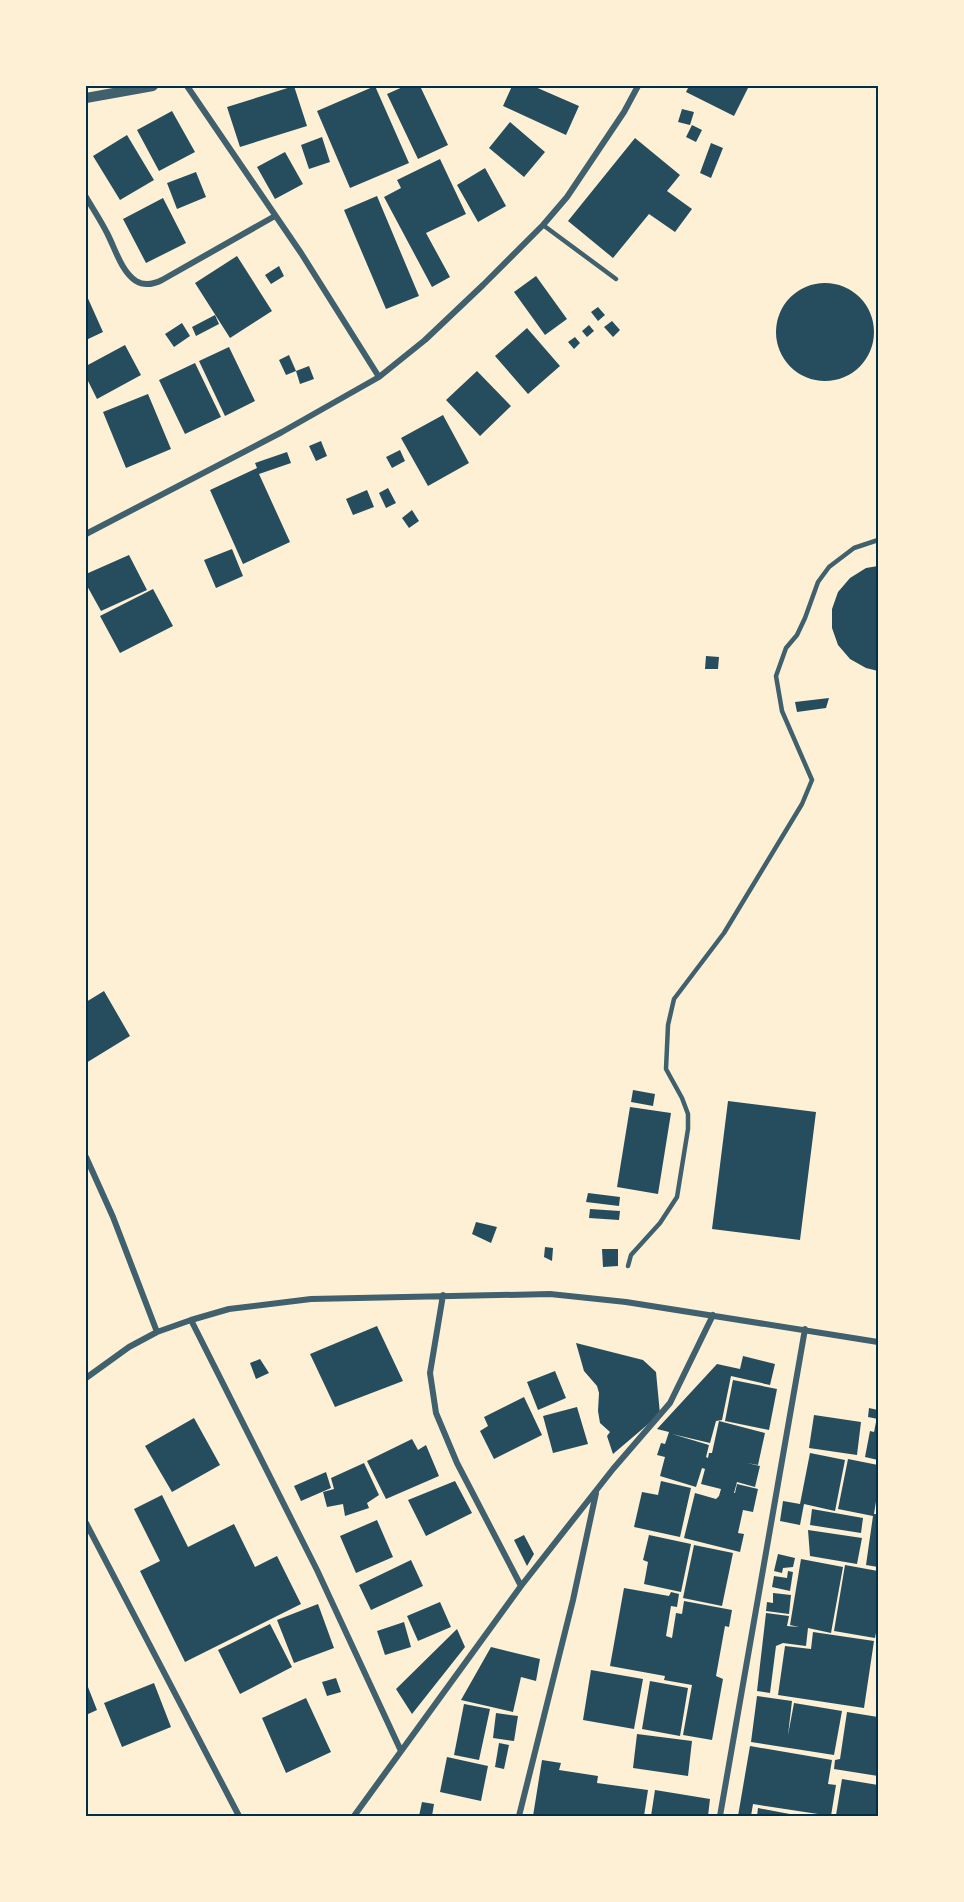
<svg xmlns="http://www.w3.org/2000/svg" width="964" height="1902" font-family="'PT Sans Narrow',sans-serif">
  <rect width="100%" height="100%" fill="#fdf0d5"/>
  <path fill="#264d5e" d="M294 86 307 126 240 147 227 107Z
    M375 86 409 163 350 188 317 111Z
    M405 86H420L448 145 418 159 387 94Z
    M512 86H533L579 106 566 135 503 106Z
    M689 86H749L734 116 686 92Z
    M682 109 694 112 690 125 678 122Z
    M172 111 195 152 159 171 137 130Z
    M510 122 545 152 524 177 489 148Z
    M692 125 702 130 696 142 686 137Z
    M127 135 154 180 120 200 93 156Z
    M322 137 330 162 309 169 301 145Z
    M635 138 680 175 667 191 692 209 675 232 649 214 613 258 568 221Z
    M711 143 723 148 711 178 700 173Z
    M285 152 303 184 275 199 257 167Z
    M440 159 466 214 426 233 450 277 432 287 384 197 401 188 397 180Z
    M485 168 506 206 478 222 457 185Z
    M196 172 206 197 177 209 167 183Z
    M377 196 419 296 386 309 344 210Z
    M163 198 186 243 146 263 123 219Z
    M237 256 272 311 230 338 195 283Z
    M279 266 284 276 271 284 265 275Z
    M536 276 567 319 545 335 514 292Z
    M776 332a49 49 0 1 1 98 0a49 49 0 1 1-98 0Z
    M86 294 103 332 86 340Z
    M598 307 605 315 598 321 591 312Z
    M215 315 219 324 196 336 192 327Z
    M612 321 620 330 613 337 604 327Z
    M182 323 190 336 174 347 165 334Z
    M589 325 594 331 587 337 582 331Z
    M527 328 560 366 528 394 495 356Z
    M575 337 580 343 574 349 568 342Z
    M125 345 141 375 97 399 86 377V366Z
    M229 347 255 401 225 416 199 361Z
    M289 355 296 371 286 375 279 360Z
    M195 363 221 417 185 434 159 380Z
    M309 366 314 379 300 384 296 371Z
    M477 371 511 406 480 436 446 400Z
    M148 394 171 449 126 468 103 412Z
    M443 415 469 463 428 486 401 438Z
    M321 441 327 456 316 461 309 446Z
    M400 450 405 461 392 468 386 457Z
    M287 452 291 463 259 474 290 542 243 564 210 490 257 468 255 463Z
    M388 488 396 503 386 508 379 493Z
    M367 490 374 507 353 515 346 499Z
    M412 510 419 521 409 528 402 518Z
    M232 549 243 576 216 588 204 560Z
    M129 555 147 590 101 611 86 584V574Z
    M878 566V671L866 668 850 659 838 645 832 628V609L838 592 850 578 866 568Z
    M153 589 173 626 120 653 100 616Z
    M706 656 719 657 718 669H705Z
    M829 698 826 708 797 712 795 702Z
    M104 991 130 1036 86 1063V1002Z
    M633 1090 655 1094 653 1106 631 1102Z
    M728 1101 816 1112 800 1240 712 1229Z
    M630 1107 671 1113 658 1194 617 1187Z
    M588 1193 620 1197 619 1206 586 1202Z
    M590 1209 620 1211 619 1220 589 1218Z
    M476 1222 497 1227 491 1243 472 1234Z
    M545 1247 553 1248 552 1261 544 1257Z
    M602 1249H618V1266L603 1267Z
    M377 1326 403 1381 335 1407 310 1354Z
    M576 1343 643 1360 656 1372 660 1414 613 1454 607 1436 610 1432 600 1423 598 1411 599 1393 597 1386 584 1371Z
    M743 1356 775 1364 770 1385 731 1376 722 1420 716 1421 710 1443 672 1434 709 1445 706 1457 708 1458 709 1453H712L719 1421 765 1433 758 1465 747 1463 760 1466 755 1487 737 1482 734 1493H735L737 1484 758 1489 753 1512 743 1510 738 1533 744 1534 740 1552 684 1538 695 1493 716 1499 719 1496 721 1489 701 1484 705 1469 702 1468 696 1487 660 1476 665 1457 657 1455 661 1443 665 1444 669 1432 657 1429 717 1364 740 1369Z
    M260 1359 269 1373 256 1379 250 1363Z
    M555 1371 566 1398 538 1410 527 1382Z
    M733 1380 777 1389 769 1430 725 1421Z
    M524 1397 542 1435 494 1459 480 1431 488 1426 484 1417Z
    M577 1407 588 1444 553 1453 543 1416Z
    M869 1408 878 1410V1419L868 1417Z
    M814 1415 861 1422 857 1455 809 1448Z
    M194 1418 220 1465 172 1492 145 1446Z
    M876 1422 878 1423V1460L865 1457 870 1431 874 1432Z
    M412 1439 418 1450 426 1445 439 1476 386 1499 367 1461Z
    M810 1453 845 1460 835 1511 804 1504 800 1525 780 1521 783 1501 800 1504Z
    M848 1459 878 1465V1489L874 1514H878V1567L866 1565 873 1516 838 1509Z
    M364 1463 379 1495 367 1503 369 1508 345 1516 343 1504 327 1507 323 1492 334 1489 331 1478Z
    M326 1472 331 1488 301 1501 294 1486Z
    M455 1481 472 1513 426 1536 408 1500Z
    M661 1481 691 1488 680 1537 634 1527 642 1492 658 1495Z
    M162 1495 188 1547 234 1524 255 1567 277 1556 301 1604 185 1662 140 1571 160 1561 134 1509Z
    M812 1509 863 1518 861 1533 810 1525Z
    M377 1520 393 1557 356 1573 340 1536Z
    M808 1530 862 1538 857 1564 810 1556Z
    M524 1535 534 1554 527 1566 514 1540Z
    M649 1535 691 1544 681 1592 644 1584 648 1562 643 1560Z
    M694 1545 733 1553 722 1606 683 1598Z
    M778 1554 795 1558 793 1567 783 1568 782 1573 774 1571Z
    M801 1559 843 1567 831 1633 808 1628 806 1646 783 1643 776 1646 770 1693 757 1691 766 1613 789 1616 787 1626 799 1627 790 1625Z
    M411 1560 423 1586 371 1610 359 1585Z
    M845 1565 878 1571V1622L875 1638 834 1631Z
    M788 1571 793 1572 790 1591 772 1587 774 1576 787 1578Z
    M624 1588 669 1596 671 1592 679 1594 677 1607 671 1606 666 1636 672 1638 676 1613 682 1614 684 1601 732 1610 729 1627 725 1626 716 1676 723 1679 712 1740 683 1735 692 1685 664 1680 665 1676 610 1666Z
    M773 1593 791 1595 789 1614 766 1611 767 1602 773 1603Z
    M440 1602 451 1627 418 1641 407 1616Z
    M318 1604 334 1648 294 1663 277 1620Z
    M404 1622 411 1647 385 1655 377 1631Z
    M270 1624 292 1667 240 1694 218 1650Z
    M457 1629 465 1647 412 1714 396 1689Z
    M813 1632 874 1641 864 1708 778 1695 785 1646 811 1649Z
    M491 1647 540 1659 536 1681 521 1677 513 1712 461 1700Z
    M591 1670 643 1679 634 1729 583 1720Z
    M336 1678 341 1692 327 1696 322 1682Z
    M650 1681 688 1688 680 1736 642 1729Z
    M86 1682 97 1710 86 1715Z
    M154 1683 171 1727 122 1747 104 1703Z
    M757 1696 792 1701 788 1735 794 1703 842 1711 834 1755 751 1742Z
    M306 1698 331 1752 286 1773 262 1718Z
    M464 1704 490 1709 479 1760 454 1755Z
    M847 1712 878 1717V1776L834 1769 835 1760 840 1759Z
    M496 1713 518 1716 514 1741 493 1738Z
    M637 1734 692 1741 688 1776 633 1768Z
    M499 1743 509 1745 504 1769 495 1767Z
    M750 1746 832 1760 828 1784 836 1785 831 1816 753 1804 751 1816H738Z
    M447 1757 488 1766 481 1801 440 1792Z
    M542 1760 561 1763 559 1770 598 1776 597 1783 648 1790 644 1816H533Z
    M842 1779 878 1785V1816L836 1815Z
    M655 1790 710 1799 708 1816H651Z
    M422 1802 434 1804 432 1816H419Z
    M758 1808 795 1815V1816H757Z"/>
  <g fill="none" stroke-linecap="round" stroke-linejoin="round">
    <path stroke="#3f606c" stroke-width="4.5" d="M543 225 616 279
      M628 1266 631 1255 660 1223 677 1197 688 1129V1114L682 1098 666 1069 668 1025 674 999 724 933 802 804 812 780 782 711 776 676 786 648 797 635 805 618 818 582 829 567 854 548 878 540"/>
    <path stroke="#3f606c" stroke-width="6" d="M187 86 301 253 379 377
      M86 197C93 209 101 221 107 233 115 248 121 271 136 281 144 286 154 284 162 280L275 216
      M86 534 282 432 379 377 425 340 483 285 543 225 567 197 624 112 638 86
      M86 1157 113 1217 157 1332
      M443 1295 430 1373 436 1413 457 1463 521 1586
      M191 1320 317 1570 401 1751
      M86 1378 129 1347 157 1332 191 1320 229 1309 311 1299 550 1294 626 1302 878 1342
      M86 1523 239 1816
      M354 1816 521 1586 613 1469 670 1403 713 1315
      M519 1816 573 1600 596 1493
      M720 1816 805 1329"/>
    <path stroke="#3f606c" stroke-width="10" d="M86 98 153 86"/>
  </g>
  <rect width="964" height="1902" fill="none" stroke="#fdf0d5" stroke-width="174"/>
  <rect x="87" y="87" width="790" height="1728" fill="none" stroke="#003049" stroke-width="2"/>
</svg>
